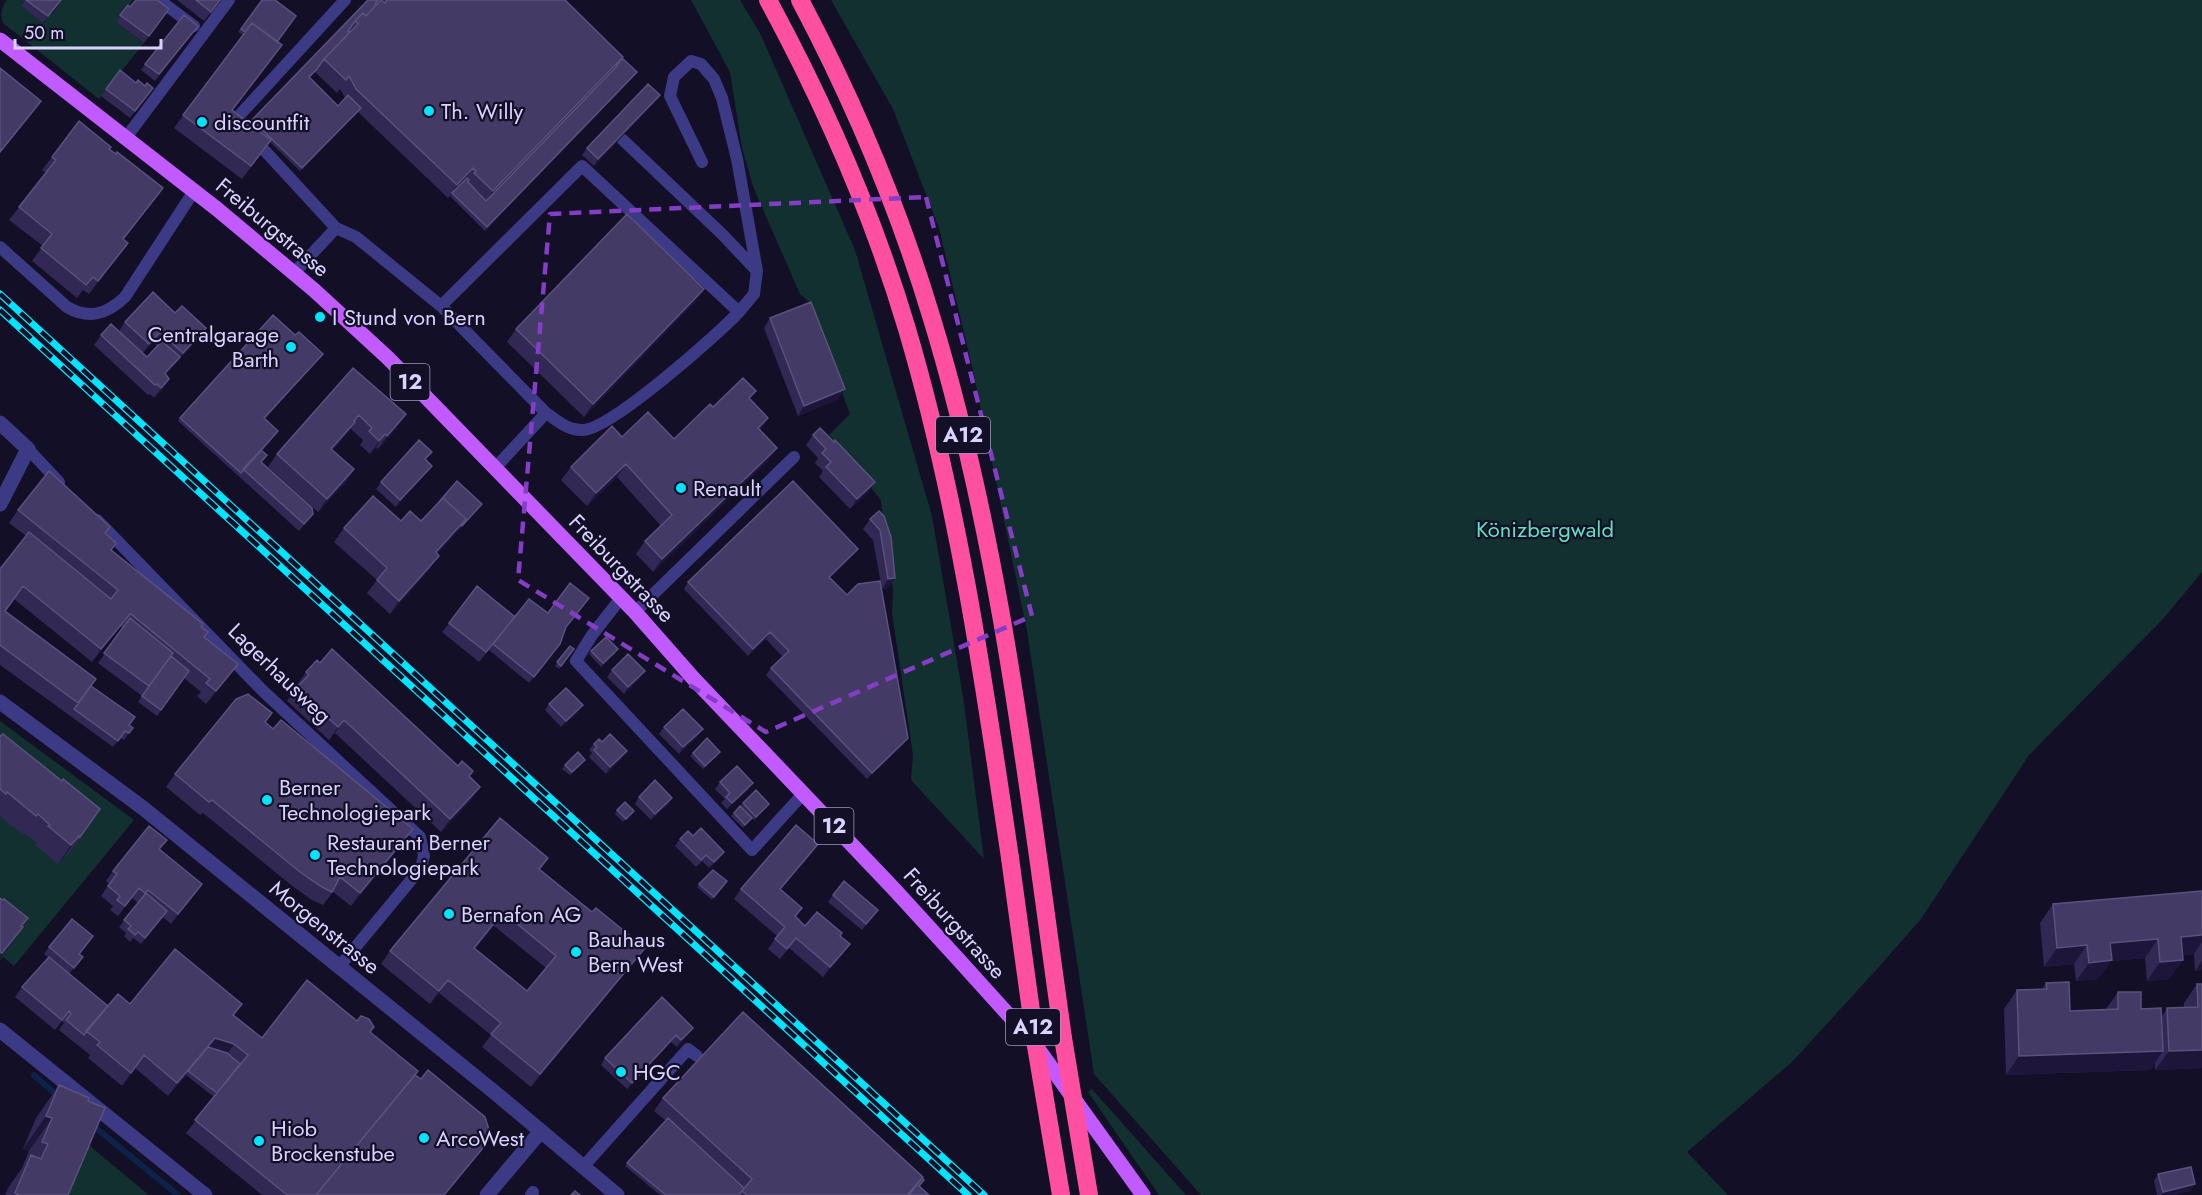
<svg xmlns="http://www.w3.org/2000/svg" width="2202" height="1195" font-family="Jost,sans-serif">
  <rect width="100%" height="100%" fill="#130f26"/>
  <path fill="#12302f" d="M7 0H25L21 6 44 23 50 13 52 14 62 0H133L116 22 144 43 99 99 3 23C0 14 1 7 7 0Z
    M691 0H740L760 33 855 250 932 516 963 696 984 859 911 780 913 755 892 613 893 590 881 501 842 448 829 435 850 414 809 302 800 294 754 189 742 148 730 72Z
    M831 0H2202V572L2163 619 2029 755 1921 919 1877 969 1793 1061 1687 1152 1728 1195H1201L1094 1074 1027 631 972 366 939 228 893 109Z
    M0 721 134 820 14 966 3 957 0 960Z
    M1092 1089 1186 1195H1159L1088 1092Z
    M84 1141 149 1195H65Z"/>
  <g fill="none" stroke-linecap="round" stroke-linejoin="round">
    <path stroke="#0c2248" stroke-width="6" d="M34 1075 59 1097
      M90 1123 178 1195"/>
    <path stroke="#3d3a85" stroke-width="12" d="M159 0 194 26
      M243 127 236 119 345 0
      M125 139 229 0
      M254 139 336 228 294 273
      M623 140 723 235 756 270
      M702 162 670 96 674 77 691 61 701 64 714 79 722 98 737 159 757 271 754 294 739 312
      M336 228 356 237 441 306 546 413 495 468
      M0 247 67 307C89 320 107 314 125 297L194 191
      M441 306 582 166 739 312C716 336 611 429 583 430 568 431 557 420 546 413
      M28 449 59 482
      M97 520 263 691 420 837 424 856 421 868 339 967
      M621 598 592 635 576 661 752 850 803 794
      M635 612 794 457
      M583 1167 688 1049 697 1056
      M531 1195 533 1192"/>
    <path stroke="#3d3a85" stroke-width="15" d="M0 423 28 449 0 504
      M0 702 143 808 493 1091 617 1195
      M0 1030 205 1195
      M487 1195 541 1131"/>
    <path stroke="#c25bff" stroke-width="15" d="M0 40 217 209 314 290 388 358 635 612 693 678 894 889 958 959 1033 1042 1143 1195"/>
    <path stroke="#ff4fa3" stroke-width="18" d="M768 0C825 105 873 215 907 329 958 502 984 681 1010 858
      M800 0C854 102 899 209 932 319 1003 552 1029 798 1063 1038"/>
    <defs>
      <path id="rail" d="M0 294 984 1195
        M0 310 968 1195"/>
    </defs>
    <use href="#rail" stroke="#00e5ff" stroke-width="7"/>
    <use href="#rail" stroke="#130f26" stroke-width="4.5" stroke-dasharray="14" stroke-linecap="butt"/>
    <path stroke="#ff4fa3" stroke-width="18" d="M1010 858 1035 1040 1061 1195
      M1063 1038 1089 1195"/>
  </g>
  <path fill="#312854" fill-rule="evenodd" d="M25 0H62L43 23 21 6Z
    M177 0H221L204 21Z
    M262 0 277 42 282 45 232 111 255 128 250 123 252 120 368 0H565L622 58 635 75 485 231 450 196 448 198 358 112 300 171 270 142 242 179 174 128 243 35 238 32ZM315 72 337 93 340 89 345 98 338 106 310 78Z
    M128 5 130 7 169 9 144 43 116 22Z
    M198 26 155 81 141 70 145 64Z
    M106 89 148 94 130 118 101 96Z
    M655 102 594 166 582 155 587 148Z
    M109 149 154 201 123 239 119 256 89 294 83 290 77 298 32 261 43 246 9 220 46 173 42 170 52 157Z
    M704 289 695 302 584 417 507 342 516 329Z
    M175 313 206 328 199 338 166 374 169 379 163 389 154 398 150 394 148 395 94 345 101 335 119 331 125 322ZM153 342 157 346 147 357 143 353Z
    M770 318 838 399 798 416 764 328Z
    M295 335 323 354 265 419 278 431 262 450V463L313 514 299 531 178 421 180 418Z
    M353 368 397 428 378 449 376 447 370 454 360 445 363 440 351 429 333 450 354 469 345 483 318 512 268 467 277 454Z
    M751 399 768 418 760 430 768 461 653 572 636 554 645 541 661 526 617 477 587 506 561 480 571 467 622 437 674 439 713 407Z
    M813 435 875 482 868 492 850 509 819 477 823 471 815 463 818 458 806 445Z
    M426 460 432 466 427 472 396 507 376 489 381 482Z
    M482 504 477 510 437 554 430 569 390 614 367 593 377 580 334 542 344 528 401 521H421Z
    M18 510 106 533 116 543 111 550 201 627 204 637 238 664 228 677 206 704 197 696 201 692 184 678 157 716 138 702 142 696 98 663 123 628 120 627 92 662 14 599 5 611 91 686 133 728 124 740 120 738 113 747 0 665V569L26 536 9 523Z
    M879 511 895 578 888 588 882 589 873 540 863 529 870 519Z
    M853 555 830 578 904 744 867 779 766 675 771 668 783 657 766 639 748 656 684 589 688 582Z
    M515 617 566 628 560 644 529 683 489 650 479 662 442 632 449 623Z
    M570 646 574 649 559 669 555 666Z
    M591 651 616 653 601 667 589 654Z
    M612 670 640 678 624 694 607 677Z
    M306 672 470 776 471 800 441 832 335 733 329 740 287 701 298 686 297 685Z
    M549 704 578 712 561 727 545 710Z
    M265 722 413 829 404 842 351 906 333 892 323 905 312 900 291 885 203 813 200 815 166 787 175 774Z
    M664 727 698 736 679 754 659 734Z
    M0 735 100 809 67 856 66 854 58 864 35 845 37 843 24 833 23 835 0 816Z
    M602 742 622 758 606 774 589 757 592 753 589 750 594 744Z
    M693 753 718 755 703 769 690 756Z
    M583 763 570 775 562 769 565 765Z
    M720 782 748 790 727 809 721 803 725 799 715 789Z
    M639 797 668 804 651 820 635 804Z
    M743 803 767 807 754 820 752 818 743 828 731 816Z
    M617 810 632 814 623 822 615 814Z
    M693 836 724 852 719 858 709 868 702 861 696 867 675 846 680 839Z
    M167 840 160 849 195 894 171 924 163 917 141 944 133 938 130 942 124 936 126 933 119 927 138 903 132 898 118 916 110 910 113 906 101 896 109 884 106 881 113 871Z
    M818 844 811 854 780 890 802 908 796 917 805 926 841 936 843 954 823 977 789 948 780 959 768 949 777 936 734 899 741 889Z
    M548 858 540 870 592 912 645 948 635 961 531 1087 482 1047 491 1035 439 993 430 1004 381 964 390 951ZM494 926 546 968 527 991 475 949Z
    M727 881 712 900 697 887 699 884Z
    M2202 891V970L2195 971 2194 954 2182 955 2183 960 2169 979 2147 981 2145 958 2111 961 2098 979 2076 981 2074 964 2044 967 2040 923 2053 904Z
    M833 895 878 910 862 930 828 902Z
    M93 936 80 954 83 957 69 974 108 1006 130 1004H242L234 1015 262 1038 371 1032 487 1143 480 1153 445 1195H262L186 1133 214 1097 186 1075 168 1096 135 1068 122 1086 88 1058 90 1055 59 1030 64 1023 62 1021 55 1030 15 997 22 987 49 958 44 954 49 947Z
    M2046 983 2070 1011 2106 1009 2118 992 2141 1009 2162 1016 2167 1008 2184 1007V1003L2197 984H2202V1068L2155 1070V1062L2150 1070 2006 1075 2004 1009 2017 990 2042 989Z
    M693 1028 688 1035 677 1047 671 1042 627 1089 601 1065 605 1058Z
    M59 1085 88 1101 68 1195H5L8 1188 22 1168 29 1151 23 1149 36 1118Z
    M663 1098 919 1186 929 1195H660L625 1166 666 1121 654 1111Z
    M2158 1174 2195 1184 2190 1191 2174 1195H2157L2154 1181Z"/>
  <path fill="#1d163a" d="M282 45 273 58 223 124 232 110Z
    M623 57 614 70 484 204 493 191Z
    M637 72 635 75 485 231 487 227Z
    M660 95 655 102 594 166 598 159Z
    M41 101 34 110 0 153V152Z
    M357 111 358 112 300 171 302 168Z
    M473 168 464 181 448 198 457 185Z
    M163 188 154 201 114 252 123 239Z
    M128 243 119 256 89 294 98 281Z
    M704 289 695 302 584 417 593 404Z
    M206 328 199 338 176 363 183 353Z
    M160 332 153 342 142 354 149 344Z
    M180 357 173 367 158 383 165 373Z
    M169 379 163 389 154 398 161 388Z
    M845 389 838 399 798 416 804 406Z
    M406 414 397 428 378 449 387 436Z
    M768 418 759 431 758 428Z
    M355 422 346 435 322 462 331 449Z
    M385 434 376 447 370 454 379 441Z
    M777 448 768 461 653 572 662 559Z
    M626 464 617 477 587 506 596 493Z
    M432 466 427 472 396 507 400 500Z
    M354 469 345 483 318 512 327 499Z
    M875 482 868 492 850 509 857 499Z
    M466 519 457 532 427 565 436 552Z
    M858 549 853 555 824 583 829 577Z
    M439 556 430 569 390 614 399 601Z
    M895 578 888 588 882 589 888 579Z
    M130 614 120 627 92 662 101 649Z
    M770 632 766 639 748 656 753 649Z
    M645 671 640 678 624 694 628 687Z
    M583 705 578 712 561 727 566 721Z
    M344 720 335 733 329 740 338 727Z
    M703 729 698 736 679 754 683 747Z
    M908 738 904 744 867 779 872 773Z
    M627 751 622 758 606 774 610 767Z
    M753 783 748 790 727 809 732 803Z
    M480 787 471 800 441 832 450 819Z
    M672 798 668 804 651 820 655 814Z
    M413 829 404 842 351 906 360 893Z
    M79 836 66 854 58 864 71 845Z
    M818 844 811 854 773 899 780 889Z
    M202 884 195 894 171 924 178 914Z
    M503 912 494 926 465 961 474 948Z
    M23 927 10 946 0 958V956Z
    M2202 935V942L2194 954 2167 956 2181 937Z
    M2158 939 2145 958 2111 961 2098 979 2076 981 2089 963 2110 943Z
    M850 944 843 954 823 977 830 967Z
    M2087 945 2074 964 2044 967 2057 948Z
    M645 948 635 961 531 1087 540 1074Z
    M2183 960 2169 979 2147 981 2160 962Z
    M2202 961V970L2195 971Z
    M448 980 439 993 430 1004 439 991Z
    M693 1028 688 1035 677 1047 681 1040Z
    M676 1035 671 1042 627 1089 632 1083Z
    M215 1038 234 1044 225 1057 188 1071 168 1096 177 1083Z
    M2202 1050V1068L2155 1070 2169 1051Z
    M2163 1051 2150 1070 2006 1075 2019 1056Z
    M46 1116 52 1118 29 1151 23 1149Z
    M487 1143 480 1153 445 1195H444Z
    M2195 1184 2190 1191 2174 1195H2161L2163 1192Z"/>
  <path fill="#433a66" stroke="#5a527e" stroke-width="1.5" fill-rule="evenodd" d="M26 0H61L48 16Z
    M136 0H157L169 9 149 36 120 15 128 5 130 7Z
    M196 0H220L211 12Z
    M262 0H275L296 16 277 42 252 23 245 32 241 29Z
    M368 0H378L375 4 376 5 366 16 363 13 355 21 348 31 350 32 324 59 317 69 309 77 338 106 348 95 361 108 302 168 252 120Z
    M381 0 385 3 387 0H565L623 57 493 191 474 173 476 171 473 168 457 185 356 89 349 76 346 80 324 59 358 24 355 21 363 13 366 16Z
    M184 15 198 26 159 74 145 64Z
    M252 23 282 45 232 110 271 140 251 166 183 115Z
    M622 58 637 72 487 227 452 193 467 178 469 180 468 182 486 201 616 67Z
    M0 68 41 101 0 152Z
    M120 70 136 83 138 80 145 86 147 83 153 88 135 111 106 89Z
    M648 84 660 95 598 159 587 148Z
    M79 121 111 147 109 149 116 154 117 152 163 188 123 239 128 243 98 281 93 277 86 285 41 248 52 234 19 207 56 160 52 157Z
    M627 214 704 289 593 404 516 329Z
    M153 292 175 313 182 306 206 328 183 353 160 332 149 344 125 322Z
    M811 302 845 389 804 406 770 318Z
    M273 315 295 335 299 332 323 354 264 418 278 431 241 473 180 418Z
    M111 324 147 357 162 341 180 357 165 373 169 379 161 388 157 384 155 385 101 335Z
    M353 368 406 414 387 436 385 434 379 441 369 431 372 428 359 415 354 421 355 422 331 449 354 469 327 499 277 454Z
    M743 378 756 391 749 398 768 418 758 428 777 448 662 559 645 541 672 515 626 464 596 493 571 467 612 426 622 437 648 412 674 439 710 404 713 407Z
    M820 428 834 442 835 440 875 482 857 499 826 467 831 462 822 453 826 449 813 435Z
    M419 440 432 452 425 459 432 466 400 500 381 482Z
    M261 450 267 455 261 462 312 508 313 514 304 524 243 469Z
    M49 471 110 527 105 533 116 543 111 550 203 624 201 627 208 632 204 637 238 664 216 691 206 683 210 679 132 615 130 614 101 649 23 586 5 611 96 679 78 703 0 645V569L29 532 111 599 118 590 18 510Z
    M457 481 482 504 462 526 461 525 466 519 443 498 438 503Z
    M793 481 858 549 829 577 847 595 858 584 880 581 908 738 872 773 771 668 789 651 770 632 753 649 688 582Z
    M373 496 401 521 410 511 421 521 443 498 466 519 436 552 439 556 399 601 377 580 387 568 344 528Z
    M879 511 884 516 891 537 895 578 888 579 880 530 870 519Z
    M570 583 589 598 566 627 560 644 534 677 493 644 529 599 548 613Z
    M477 586 515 617 486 652 449 623Z
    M130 618 173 653 149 686 104 653Z
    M606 637 618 649 603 663 591 651Z
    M570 646 574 649 561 666 557 662Z
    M332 649 458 766 462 761 473 771 469 776 480 787 450 819 344 720 338 727 296 688 309 675 306 672 317 660 320 663Z
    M628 654 645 671 628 687 612 670Z
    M171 656 189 671 161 710 142 696Z
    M91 686 135 717 129 725 133 728 129 733 125 731 118 741 74 709Z
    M566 688 583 705 566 721 549 704Z
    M248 694 272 713 265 722 273 729 281 720 413 829 360 893 340 877 332 892 322 887 300 872 212 800 209 802 175 774 236 699Z
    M683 709 703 729 683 747 664 727Z
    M3 734 62 781 63 779 100 809 80 837 79 836 71 845 48 826 50 825 38 814 36 816 7 792 6 794 0 789V735L1 736Z
    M610 734 627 751 610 767 594 750 597 747 594 744 599 739 602 742Z
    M707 738 720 752 705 766 693 753Z
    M578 752 585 760 572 772 565 765Z
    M737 766 753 783 732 803 726 797 730 793 720 782Z
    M655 780 672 798 655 814 639 797Z
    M756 790 769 804 756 817 743 803Z
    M625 802 634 811 626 819 617 810Z
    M740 806 752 818 745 825 734 813Z
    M500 818 548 858 539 869 592 912 596 908 645 948 540 1074 491 1034 501 1023 448 980 439 991 390 951ZM503 912 556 956 527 991 474 948Z
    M796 825 818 844 780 889 802 908 795 916 805 926 817 912 842 933 840 936 850 944 830 967 796 938 787 949 775 939 785 927 741 889Z
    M149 826 167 840 159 849 202 884 178 914 148 890 145 893 139 888 125 906 117 900 120 896 108 886 117 874 113 871Z
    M701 828 724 852 714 862 706 855 701 860 680 839 688 831 693 836Z
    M713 870 727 881 714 897 699 884Z
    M844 881 878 910 866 924 833 895Z
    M2202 891V935L2181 937 2183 960 2160 962 2158 939 2110 943 2112 960 2089 963 2087 945 2057 948 2053 904Z
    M146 893 167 911 145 938 138 932 135 935 128 929 131 926 124 920Z
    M0 898 3 900 4 899 28 918 21 926 23 927 2 953 0 952Z
    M72 919 93 936 79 954 83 957 74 968 49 947Z
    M175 949 242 1004 233 1015 262 1038 307 980 357 1021 361 1016 369 1019 374 1027 370 1032 418 1071 316 1195H287L195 1120 248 1055 234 1044 215 1038 177 1083 144 1055 131 1073 97 1045 100 1042 86 1031 118 994 130 1004Z
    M49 957 108 1006 84 1035 66 1020 71 1014 69 1011 62 1020 22 987Z
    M2069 982 2070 1011 2118 1009V992H2141V1009L2161 1008 2163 1051 2019 1056 2017 990 2047 989 2046 983Z
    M2197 984H2202V1050L2169 1051 2167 1008 2198 1007Z
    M662 997 693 1028 681 1040 676 1035 632 1083 605 1058Z
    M743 1012 923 1177 907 1195H747L742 1191 752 1179 663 1098Z
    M208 1047 227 1053 240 1064 217 1093 188 1071Z
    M428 1070 485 1117 490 1133 487 1143 444 1195H316L415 1075 421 1079Z
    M59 1085 89 1098 88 1101 105 1108 68 1195H19L15 1193 31 1155 41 1159 48 1144 42 1142 52 1118 46 1116Z
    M668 1118 744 1188 739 1195H666L627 1163Z
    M2191 1167 2195 1184 2163 1192 2158 1174Z
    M922 1178 924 1180 919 1186 929 1195H909Z
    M575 1191 580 1195H571Z"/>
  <path fill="none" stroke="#843dc5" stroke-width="4.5" stroke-dasharray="12 8" stroke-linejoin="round" d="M926 197 1032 616 766 732 518 580 550 214Z"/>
  <g fill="#00e5ff" stroke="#130f26" stroke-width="2">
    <circle cx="429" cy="111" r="6"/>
    <circle cx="202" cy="122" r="6"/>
    <circle cx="320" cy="317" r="6"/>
    <circle cx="291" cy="347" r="6"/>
    <circle cx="681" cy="488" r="6"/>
    <circle cx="267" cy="800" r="6"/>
    <circle cx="315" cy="855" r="6"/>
    <circle cx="449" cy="914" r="6"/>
    <circle cx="576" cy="952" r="6"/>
    <circle cx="621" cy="1072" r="6"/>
    <circle cx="424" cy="1138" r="6"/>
    <circle cx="259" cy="1141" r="6"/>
  </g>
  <g text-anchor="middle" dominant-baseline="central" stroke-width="4.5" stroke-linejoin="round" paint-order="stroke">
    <g fill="#130f26" stroke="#9e99be" stroke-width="1.5">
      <rect x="390.5" y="364" width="39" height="36" rx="4.5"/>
      <rect x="936" y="417" width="54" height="36" rx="4.5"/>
      <rect x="814.5" y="808" width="39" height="36" rx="4.5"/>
      <rect x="1006" y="1009" width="54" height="36" rx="4.5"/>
    </g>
    <g font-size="21" font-weight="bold" fill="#d9d4ff">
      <text x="410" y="382">12</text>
      <text x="963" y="435">A12</text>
      <text x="834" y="826">12</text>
      <text x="1033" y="1027">A12</text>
    </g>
    <g font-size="22" fill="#d9d4ff" stroke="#130f26" text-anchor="start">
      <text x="441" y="111">Th. Willy</text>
      <text x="214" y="122">discountfit</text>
      <text x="332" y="317">I Stund von Bern</text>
      <text x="279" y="334" text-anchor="end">Centralgarage<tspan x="279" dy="25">Barth</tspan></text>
      <text x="693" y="488">Renault</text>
      <text x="279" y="787">Berner<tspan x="279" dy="25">Technologiepark</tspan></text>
      <text x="327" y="842">Restaurant Berner<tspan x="327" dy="25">Technologiepark</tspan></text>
      <text x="461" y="914">Bernafon AG</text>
      <text x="588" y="939">Bauhaus<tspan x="588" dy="25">Bern West</tspan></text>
      <text x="633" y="1072">HGC</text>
      <text x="271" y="1128">Hiob<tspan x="271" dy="25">Brockenstube</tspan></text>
      <text x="436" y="1138">ArcoWest</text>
    </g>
    <g font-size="22" fill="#d9d4ff" stroke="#130f26">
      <text transform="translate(273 227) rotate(40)">Freiburgstrasse</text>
      <text transform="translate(622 568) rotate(46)">Freiburgstrasse</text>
      <text transform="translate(280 673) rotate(44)">Lagerhausweg</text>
      <text transform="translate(955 923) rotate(48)">Freiburgstrasse</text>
      <text transform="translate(325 927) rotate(39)">Morgenstrasse</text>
    </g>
    <g font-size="22" fill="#5fe0c0" stroke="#130f26">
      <text x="1545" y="529">Könizbergwald</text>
    </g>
  </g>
  <path d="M15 39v9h146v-9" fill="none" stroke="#d9d4ff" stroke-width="3"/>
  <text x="24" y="39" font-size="18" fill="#d9d4ff" stroke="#130f26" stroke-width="4.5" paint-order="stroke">50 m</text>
</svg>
